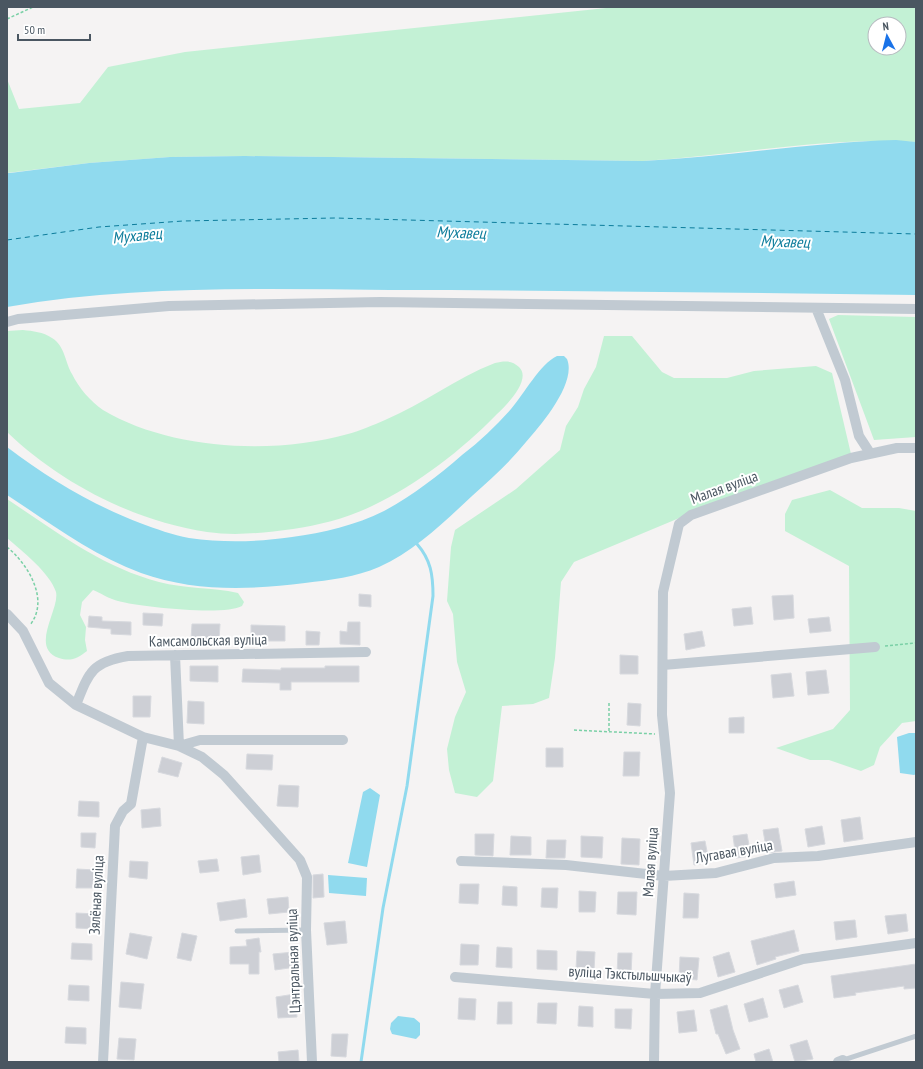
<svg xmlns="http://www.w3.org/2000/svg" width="923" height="1069" font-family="'PT Sans Narrow',sans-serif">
  <rect width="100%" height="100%" fill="#f5f3f3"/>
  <path fill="#c3f1d5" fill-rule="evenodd" d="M616 7H916V142C824 136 734 156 643 161L245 156 170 157 89 163 7 173V79L19 109 80 103 108 67 185 52ZM875 24H899V48H875Z
    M838 315 916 317V437L874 440 829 319Z
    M23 330C33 331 43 332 52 338 65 346 65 362 72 374 79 388 90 401 103 410 170 450 274 455 348 434 360 431 373 425 385 420 423 404 456 378 495 363 504 361 512 360 519 367 532 379 507 405 497 414 462 450 418 484 372 506 348 518 319 525 293 529 264 533 235 536 207 532 134 521 60 483 7 432V331Z
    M604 336H632L662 372 674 378H727L754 371 816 366 832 373 851 454 720 501 574 562 561 582 555 658 549 698 533 704 502 706 493 781 477 797 455 793 449 770 447 749 455 717 466 692 457 662 453 614 447 601 451 547 455 530 516 489 560 450 566 426 578 407 584 389 596 367Z
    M830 490 862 508H899L916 511V721L902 723 880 747 874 765 861 771 829 760H810L776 748 833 729 850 710 849 566 785 531V514L792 500Z
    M7 499C55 531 102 567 159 582 185 589 212 587 238 593L244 602 242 606C225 616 140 607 118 601 109 599 101 593 93 590L82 602 80 615 86 627 85 640 87 651C78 658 71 662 59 658 29 648 60 609 56 592 50 573 22 551 7 538Z"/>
  <path fill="#90daee" d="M896 140 916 142V295C741 293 565 290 390 290 262 289 133 285 7 307V173H10L89 163 170 157 245 156 643 161C728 157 811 142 896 140Z
    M557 356H564L567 359C577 383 541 425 526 442 510 462 491 479 472 496 444 522 415 551 379 567 356 577 330 580 305 583 250 590 194 592 141 573 92 555 50 523 7 495V447C49 479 91 504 140 523 156 529 173 535 189 538 224 543 257 542 292 537 323 533 356 525 384 511 412 496 438 476 462 455 480 441 496 426 511 409 524 394 540 364 557 356Z
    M909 733H916V774L914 775 900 773 897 737Z
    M370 788 380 795 367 867 348 863 363 792Z
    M328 875 367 878 366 896 329 893Z
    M398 1016 414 1018 420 1023V1035L416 1039 392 1034 390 1029 391 1023Z"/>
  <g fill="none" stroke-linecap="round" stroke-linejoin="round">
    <path stroke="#90daee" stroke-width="3" d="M361 1062 383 908 407 786 433 596C433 575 431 560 417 544"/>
    <path stroke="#0c7c9b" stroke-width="1" stroke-dasharray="5 4" stroke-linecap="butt" d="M7 240 99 227 183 221 335 218 916 234"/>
  </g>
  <path fill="#cdcfd5" stroke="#d7d9de" d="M359 594 371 595V607L359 606Z
    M793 595 794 618 774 620 772 596Z
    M751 607 753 624 734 626 732 609Z
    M143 613 163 614 162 626 143 625Z
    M89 616 102 617V621L131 622V635L111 634V629L88 627Z
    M829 617 831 631 810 633 808 619Z
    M348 622H360V645L340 644V631L347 632Z
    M192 624H220L219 640 191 639Z
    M251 625 285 626V641H251Z
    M306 631 320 632 319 645H306Z
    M702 631 705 646 686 650 684 634Z
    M620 655 638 656V674H620Z
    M190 666H218V682L190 681Z
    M325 666H359V682H291V690H280V683L242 682 243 669 281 670V668H325Z
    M826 670 829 693 808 695 806 672Z
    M791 673 794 696 773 698 771 675Z
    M133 696H151L150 717H133Z
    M188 701 204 702V724L187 723Z
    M628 703 641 704 640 726 627 725Z
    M744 717V733H729V718Z
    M546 748H563V767H546Z
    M624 752H640L639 776H623Z
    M247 754 273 755 272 770 246 769Z
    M162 757 182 763 178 777 158 772Z
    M279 785 299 786 298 807 277 806Z
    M79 801 99 802V817L78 816Z
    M160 808 161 826 142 828 141 810Z
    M860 817 863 839 844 842 841 820Z
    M822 826 825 844 808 847 805 829Z
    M778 828 782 851 767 853 763 830Z
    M81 833H96L95 848 81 847Z
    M475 834H494L493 856 475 855Z
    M747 834 751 856 736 858 733 836Z
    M511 836 531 837V855H510Z
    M581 836 603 837 602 858 581 857Z
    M622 838 640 839 639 865 621 864Z
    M547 840H566L565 858H546Z
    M705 841 709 862 694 865 691 843Z
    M259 855 261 872 243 875 241 857Z
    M217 859 219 871 200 873 198 861Z
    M130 861 148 862 147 879 129 877Z
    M77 869 95 870V888H76Z
    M323 874 324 897 313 898V875Z
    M794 881 796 895 776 898 774 884Z
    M460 884H479L478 904 459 903Z
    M503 886 517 887V906L502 905Z
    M542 888H558L557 908 541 907Z
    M579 891 596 892 595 912H579Z
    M618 892H637L636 915 617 914Z
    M684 893 699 894 698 918H683Z
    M288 897 289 912 269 914 267 899Z
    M245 899 247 917 220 921 217 903Z
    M76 913 97 914 96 929 76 928Z
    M906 914 908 931 888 934 885 916Z
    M855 920 857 937 836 940 834 922Z
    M345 921 347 943 327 945 324 923Z
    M794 930 799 951 775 957 776 959 757 965 751 941Z
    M130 933 152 937 147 959 126 954Z
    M182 933 197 936 191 961 177 958Z
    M259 938 261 952H259V974H249V964H230V947L247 946 246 940Z
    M72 943 92 944V960L71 959Z
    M461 944 479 945 478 965H460Z
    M497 947 512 948V968L496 967Z
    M537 950 557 951V970L537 969Z
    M577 951 595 952 594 970 576 969Z
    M294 952 296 967 275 970 273 954Z
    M729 952 735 972 718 977 713 957Z
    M618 953H632L631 974H617Z
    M680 957 699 958 697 980 679 978Z
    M916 964V988L904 989V986L855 993 856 995 834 998 831 976Z
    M121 982 144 984 141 1009 119 1007Z
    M69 985 89 986V1001L68 1000Z
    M798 985 803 1002 784 1008 779 990Z
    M295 994 297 1017 278 1018 276 997Z
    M459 998 476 999 475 1020 458 1019Z
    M763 998 768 1017 749 1022 744 1004Z
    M498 1002H512V1024H497Z
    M538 1003H557L556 1024 537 1023Z
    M727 1005 733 1030 740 1049 726 1054 718 1034H716L710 1010Z
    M579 1006 593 1007V1027L578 1026Z
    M615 1009H632L631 1029 615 1028Z
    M694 1010 697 1031 679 1033 677 1012Z
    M66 1027 86 1028V1044L65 1043Z
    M332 1034H348L346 1057 331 1056Z
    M119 1038 136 1039 134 1060 117 1059Z
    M807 1040 813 1059 795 1062 790 1045Z
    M769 1049 773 1062H756L754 1054Z
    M298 1050 299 1062H279L278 1052Z"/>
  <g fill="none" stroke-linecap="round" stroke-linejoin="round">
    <path stroke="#7ad0a6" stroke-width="1.5" stroke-dasharray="3 2" stroke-linecap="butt" d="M7 19 33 7
      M7 547C28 564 50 600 30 625
      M885 646 916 643
      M609 703V732
      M574 730 655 734"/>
    <path stroke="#c1cad2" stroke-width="5" d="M237 931 306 930
      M843 1060 916 1036"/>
    <path stroke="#c1cad2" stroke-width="10" d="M816 308 845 380 859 436 870 453
      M7 322 18 319 169 306 380 302 916 309
      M7 614 23 631 49 683 76 705 143 737 179 746 202 757 224 775 300 860 307 877 306 930 312 1062
      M175 655 179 746 200 740H343
      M663 665 875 647
      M76 705C89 672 92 662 128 656L366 652
      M461 861 566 865 664 876 716 873 774 858 818 856 916 842
      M455 977 655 994 700 993 803 959 916 943
      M103 1062 115 826 123 811 131 804 143 737
      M654 1062 655 994 670 793 662 715 663 592 679 524 691 515 851 458 897 448H916
      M838 1062 843 1060"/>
  </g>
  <g text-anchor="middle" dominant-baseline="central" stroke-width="4" stroke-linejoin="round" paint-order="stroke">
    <g font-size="15" fill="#4a5661" stroke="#fff">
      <text transform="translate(724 487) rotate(-20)">Малая вуліца</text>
      <text transform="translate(208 640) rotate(-1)">Камсамольская вуліца</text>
      <text transform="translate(734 851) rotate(-10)">Лугавая вуліца</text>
      <text transform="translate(650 862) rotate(-86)">Малая вуліца</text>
      <text transform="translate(96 895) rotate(-87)">Зялёная вуліца</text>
      <text transform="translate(293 961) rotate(-92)">Цэнтральная вуліца</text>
      <text transform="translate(630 974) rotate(3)">вуліца Тэкстыльшчыкаў</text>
    </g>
    <g font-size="16" font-style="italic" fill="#0c7c9b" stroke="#fff">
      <text transform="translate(461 232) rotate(2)">Мухавец</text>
      <text transform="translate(137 235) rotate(-6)">Мухавец</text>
      <text transform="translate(785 241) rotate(2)">Мухавец</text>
    </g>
  </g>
  <rect width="923" height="1069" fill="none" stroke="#4a5661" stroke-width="16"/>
  <g transform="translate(887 36) rotate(353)"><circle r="19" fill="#ffffff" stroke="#b7bbc0"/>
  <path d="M0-3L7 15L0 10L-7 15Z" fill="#1a73e8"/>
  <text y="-6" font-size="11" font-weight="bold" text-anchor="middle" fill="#4a5661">N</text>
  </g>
  <path d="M18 34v6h72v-6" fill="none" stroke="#4a5661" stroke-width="2"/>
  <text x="24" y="34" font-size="12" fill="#4a5661" stroke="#ffffff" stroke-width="3" paint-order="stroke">50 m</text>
</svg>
